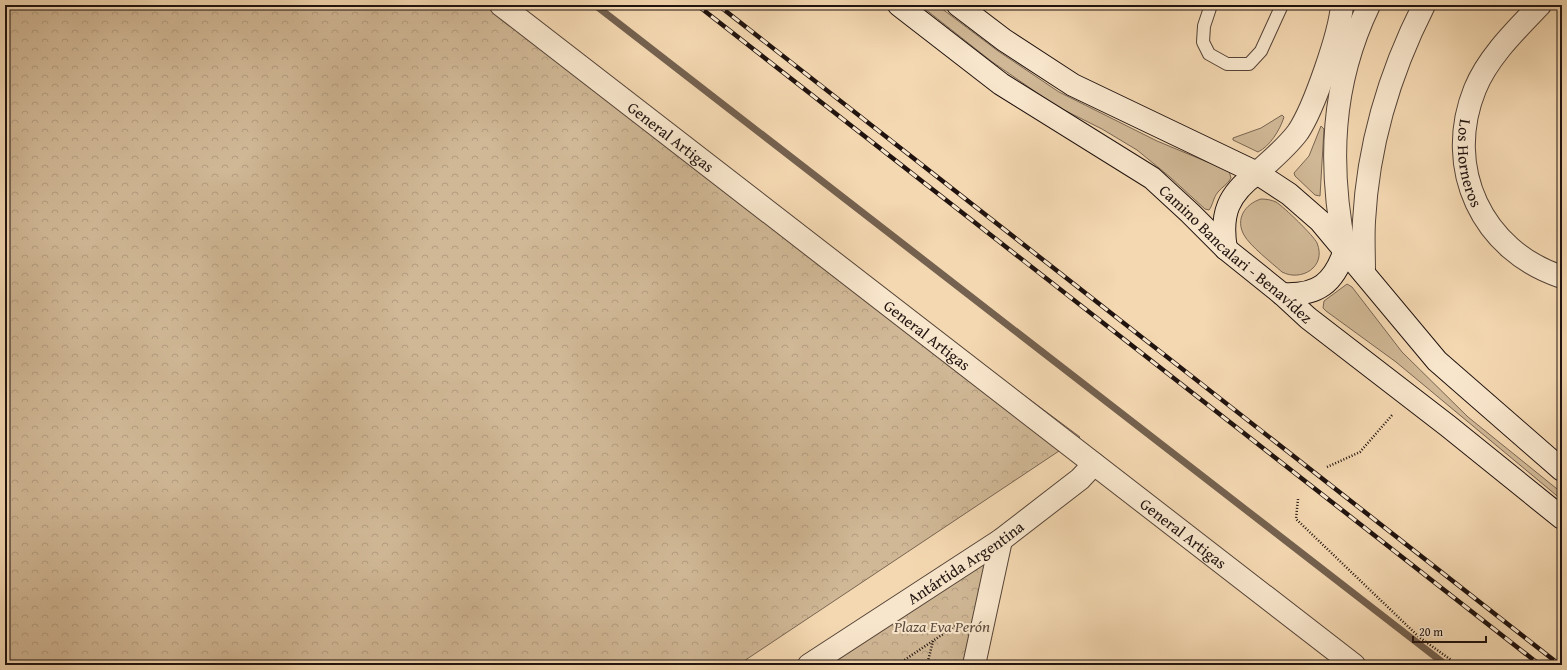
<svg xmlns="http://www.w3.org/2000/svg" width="1567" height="670" font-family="'Gentium Book Plus',serif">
  <defs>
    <pattern id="park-crowns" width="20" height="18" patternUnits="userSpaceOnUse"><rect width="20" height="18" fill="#d0b795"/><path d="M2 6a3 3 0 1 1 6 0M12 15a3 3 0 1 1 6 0" fill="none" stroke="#b29c7f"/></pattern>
  </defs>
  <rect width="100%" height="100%" fill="#f4d8b1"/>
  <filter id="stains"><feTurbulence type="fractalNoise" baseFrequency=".005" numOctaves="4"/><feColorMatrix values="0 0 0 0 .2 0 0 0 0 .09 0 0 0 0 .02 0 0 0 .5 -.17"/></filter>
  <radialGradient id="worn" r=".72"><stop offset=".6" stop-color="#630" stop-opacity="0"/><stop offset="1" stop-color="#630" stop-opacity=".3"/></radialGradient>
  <path fill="#d0b795" stroke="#786552" d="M920 5H937L998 51 1059 92 1157 141 1229 171 1231 178C1228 184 1222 187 1218 192 1213 198 1213 205 1209 210L1205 209 1170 177 1137 150 1102 129 1056 106 991 61Z
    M1282 115 1284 117C1280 130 1270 146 1258 152L1233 140V138L1261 128Z
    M1321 126 1324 129 1320 196 1315 195 1295 176 1294 173 1309 156Z
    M1261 199C1266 199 1272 200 1276 202 1284 207 1314 236 1317 243 1327 267 1301 282 1282 272 1272 263 1250 246 1244 235 1235 219 1245 204 1261 199Z
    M1347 284 1352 287 1402 352 1468 417 1562 493V500L1396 362 1326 311 1323 308 1324 301Z"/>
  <path fill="url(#park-crowns)" stroke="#786552" d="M5 5H501L1080 437 738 665H5Z
    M1001 540 974 665H809Z"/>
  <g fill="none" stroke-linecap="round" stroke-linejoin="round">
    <path stroke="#74614f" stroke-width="7" d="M595 5 1446 665"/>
    <defs>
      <path id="service" d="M1211 5 1204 26 1203 42 1209 54 1227 64H1249L1261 51 1282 5"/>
      <g id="minor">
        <path id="s1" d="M501 5 1354 665"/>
        <path id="s2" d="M1540 5C1516 30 1488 57 1475 89 1443 168 1482 251 1562 277"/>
        <path d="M1257 173C1271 160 1287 147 1298 132 1314 108 1340 33 1342 5"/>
        <path d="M1345 250C1328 165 1331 84 1369 5"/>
        <path d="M1364 273C1364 255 1363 238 1364 221 1368 146 1390 72 1424 5"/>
        <path id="s3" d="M809 665 1001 540 1080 479 1094 464"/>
        <path d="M974 665 1001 540"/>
      </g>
      <g id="secondary">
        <path id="s4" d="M899 5 1001 84 1152 178 1190 213 1226 249 1282 294 1308 318 1448 426 1562 518"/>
        <path d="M958 5 1004 40 1073 85 1257 173 1289 194 1320 221 1437 361 1562 470"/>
        <path d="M1226 249C1220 214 1228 194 1257 173"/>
        <path d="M1282 294C1318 296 1334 283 1345 250"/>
      </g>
    </defs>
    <use href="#service" stroke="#554438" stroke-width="14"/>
    <use href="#minor" stroke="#554438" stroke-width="24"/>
    <use href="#secondary" stroke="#20130f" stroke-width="24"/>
    <path stroke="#20130f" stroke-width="2.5" stroke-dasharray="1 2" stroke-linecap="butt" d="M1327 467 1360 452 1393 414
      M1298 499 1296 519 1419 637 1451 660 1447 665
      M897 665 958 624
      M927 665 933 641"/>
    <use href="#service" stroke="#f8e6cc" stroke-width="12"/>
    <use href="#minor" stroke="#f8e6cc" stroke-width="22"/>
    <use href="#secondary" stroke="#f8e6cc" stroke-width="22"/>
    <defs>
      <path id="rail" d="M697 5 1540 665
        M718 5 1560 665"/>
    </defs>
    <use href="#rail" stroke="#20130f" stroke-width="4.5"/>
    <use href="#rail" stroke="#f8e6cc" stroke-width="3" stroke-dasharray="9" stroke-linecap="butt"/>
  </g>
  <g text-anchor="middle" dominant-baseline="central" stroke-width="4" stroke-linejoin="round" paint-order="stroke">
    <g font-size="16" fill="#20130f" stroke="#f8e6cc">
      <text stroke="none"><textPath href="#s1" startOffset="215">General Artigas</textPath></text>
      <text stroke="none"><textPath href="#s2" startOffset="183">Los Horneros</textPath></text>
      <text stroke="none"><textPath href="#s4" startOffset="420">Camino Bancalari - Benavídez</textPath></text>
      <text stroke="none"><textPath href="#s1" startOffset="539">General Artigas</textPath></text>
      <text stroke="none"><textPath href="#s1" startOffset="863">General Artigas</textPath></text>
      <text stroke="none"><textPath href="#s3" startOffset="187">Antártida Argentina</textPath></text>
    </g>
    <g font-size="16" font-style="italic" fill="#5e4c3e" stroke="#f8e6cc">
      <text x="942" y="626">Plaza Eva Perón</text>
    </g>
  </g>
  <rect width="1567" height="670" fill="none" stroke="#f4d8b1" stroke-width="20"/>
  <rect x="6" y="6" width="1555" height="658" fill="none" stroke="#20130f" stroke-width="2"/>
  <rect x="10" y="10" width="1547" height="650" fill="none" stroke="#20130f"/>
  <path d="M1413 636v6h73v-6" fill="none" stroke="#20130f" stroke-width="2"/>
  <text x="1419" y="636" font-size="12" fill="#20130f" stroke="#f8e6cc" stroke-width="3" paint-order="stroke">20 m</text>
  <rect width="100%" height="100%" filter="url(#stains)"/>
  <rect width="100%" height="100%" fill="url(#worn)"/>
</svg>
